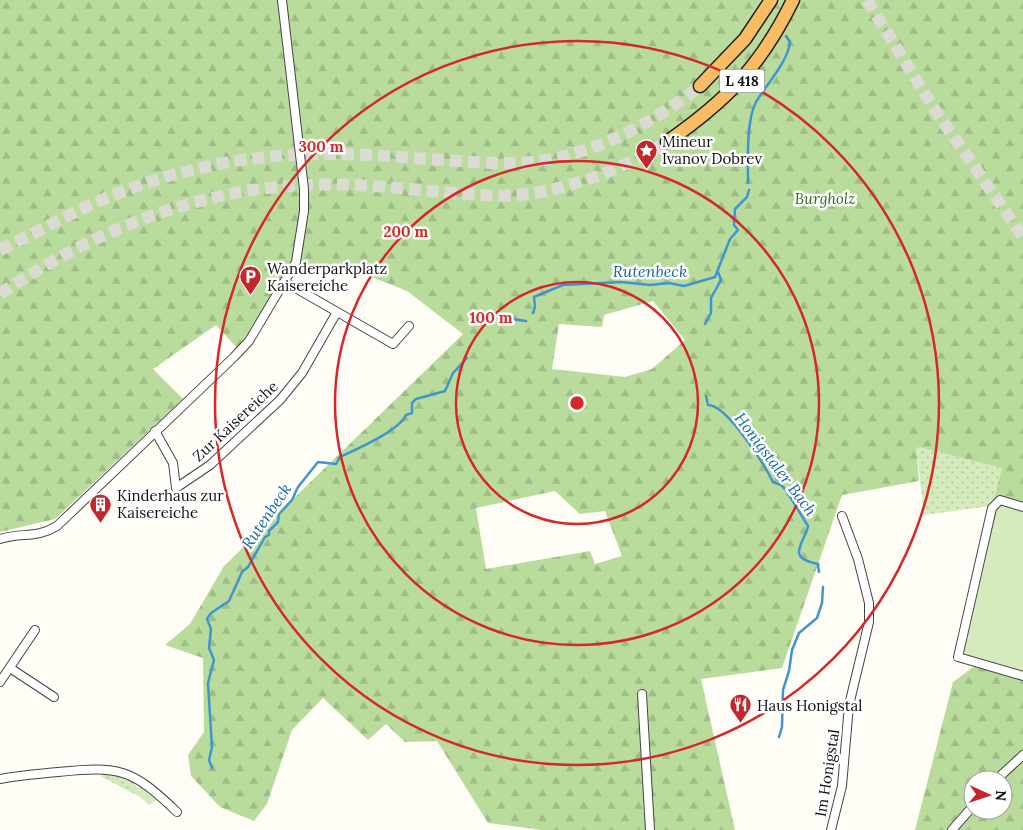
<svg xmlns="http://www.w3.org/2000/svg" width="1023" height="830" font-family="Lora,serif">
  <defs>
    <pattern id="grass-dots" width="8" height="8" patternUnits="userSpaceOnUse" patternTransform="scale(1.25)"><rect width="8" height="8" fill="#d5ebbd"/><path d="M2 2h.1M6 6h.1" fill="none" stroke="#b6c8a1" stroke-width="1.8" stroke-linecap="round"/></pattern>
    <pattern id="forest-firs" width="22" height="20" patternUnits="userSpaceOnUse" patternTransform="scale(1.25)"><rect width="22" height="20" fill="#b9dc9c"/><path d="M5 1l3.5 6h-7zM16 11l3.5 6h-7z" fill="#9ebc85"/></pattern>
  </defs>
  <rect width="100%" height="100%" fill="#fffdf5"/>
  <path fill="url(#grass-dots)" d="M916 445 1002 468 995 500 991 506 924 515Z
    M108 770 133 782 149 805 140 797 102 777 101 773Z"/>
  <path fill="url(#forest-firs)" fill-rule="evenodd" d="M0 0H1023V830H915L953 682 976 665 955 659 1002 468 916 446 919 481 842 495 782 668 701 679 735 830H542L488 823 437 741 405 742 386 724 368 740 323 698 292 730 267 804 254 821 220 807 191 776 188 755 204 732 203 658 165 645 190 624 224 566 463 334 407 291 359 272 302 264 294 257 238 349 216 325 153 369 183 399 55 519 0 532ZM653 301 685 340 652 369 625 377 552 369 559 324 602 327 604 315ZM555 491 580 514 605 511 622 556 595 564 590 551 486 569 476 508ZM973 780H1003V810H973Z"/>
  <path fill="#d5ebbd" d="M1000 500 1023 507V674L960 655Z
    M142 784 157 800 149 805 137 788Z"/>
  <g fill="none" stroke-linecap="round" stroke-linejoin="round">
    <path stroke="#3f96cf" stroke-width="2.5" d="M748 183C748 161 746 121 756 102 766 85 788 62 790 42L786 36
      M533 313 535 307 534 297 563 285 621 282 650 285 669 283 684 286 715 277 730 239 738 230 734 225 735 209 747 197 749 190
      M491 318 499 317 526 321
      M705 324 711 313V298L721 280 718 272
      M706 396 708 405C727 405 764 464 773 482L781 485 786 490 808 526C804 544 785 558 818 564L819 572
      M779 737 782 727 783 690 789 671 792 650 799 633 817 618 822 603 823 587
      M212 768 209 760 212 747 208 683 214 660 209 648 211 629 207 619 211 613 229 601 242 572 248 567 265 537 269 535V531L278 522 279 514 292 500 298 487 318 462 336 464 340 457C355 450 399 431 406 415L412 413V403L416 399 445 391 453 373 467 358"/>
    <path stroke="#dbdad3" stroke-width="12" stroke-dasharray="12 6" stroke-linecap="butt" d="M867 0 933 107 1023 237
      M0 250C29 236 58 220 88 206 142 181 206 163 266 157 319 151 374 155 428 159 462 161 496 165 530 162 592 156 652 124 700 86
      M0 294C90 233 196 189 306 185 347 183 390 187 431 191 459 193 489 197 518 195 569 190 623 169 667 142"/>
    <defs>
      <path id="minor" d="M285 282 393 344 409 326
        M155 431 173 463 176 488 210 465 280 400 302 373 337 312
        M1023 507 1000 500 992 508 958 657 1023 676
        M0 539C22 532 36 539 57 526L234 357 249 341 296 262 304 211V189L282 0
        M10 668 54 697
        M0 682 35 630
        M642 694 650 830
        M0 779C19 775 39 774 58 772 120 766 131 768 177 812
        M996 780 1023 755
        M831 830 842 786 849 705 869 622V603L858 559 842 516
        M952 830 973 806"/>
      <path id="trunk" d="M700 86 745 39 771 0
        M667 142C726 101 761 66 793 0"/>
    </defs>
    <use href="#minor" stroke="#444" stroke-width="10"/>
    <use href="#trunk" stroke="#222" stroke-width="15"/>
    <use href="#minor" stroke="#fff" stroke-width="8"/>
    <use href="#trunk" stroke="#f7bc64" stroke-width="12"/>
  </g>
  <g fill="none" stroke="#d62828" stroke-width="2.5">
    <circle cx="577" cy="403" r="121"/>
    <circle cx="577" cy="403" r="242"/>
    <circle cx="577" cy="403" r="362"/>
  </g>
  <defs>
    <symbol id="sight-pin" viewBox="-11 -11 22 30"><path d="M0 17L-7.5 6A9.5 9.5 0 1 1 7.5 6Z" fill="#c4262e" stroke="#fff"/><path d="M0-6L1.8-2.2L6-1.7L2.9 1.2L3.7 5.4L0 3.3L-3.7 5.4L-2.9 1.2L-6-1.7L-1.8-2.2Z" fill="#fff"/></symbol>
    <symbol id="parking-pin" viewBox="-11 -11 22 30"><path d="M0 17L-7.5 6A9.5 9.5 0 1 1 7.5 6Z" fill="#c4262e" stroke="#fff"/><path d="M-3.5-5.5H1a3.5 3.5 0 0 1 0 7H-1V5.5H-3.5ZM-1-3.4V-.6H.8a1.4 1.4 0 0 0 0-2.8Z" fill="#fff"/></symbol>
    <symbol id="building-pin" viewBox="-11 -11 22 30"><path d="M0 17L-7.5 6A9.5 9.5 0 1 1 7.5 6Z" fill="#c4262e" stroke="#fff"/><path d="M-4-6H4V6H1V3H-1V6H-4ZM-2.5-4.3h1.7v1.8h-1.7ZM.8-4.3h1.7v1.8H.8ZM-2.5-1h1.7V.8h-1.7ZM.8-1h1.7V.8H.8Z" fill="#fff"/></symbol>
    <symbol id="restaurant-pin" viewBox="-11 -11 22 30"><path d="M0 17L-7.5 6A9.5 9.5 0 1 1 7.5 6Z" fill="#c4262e" stroke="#fff"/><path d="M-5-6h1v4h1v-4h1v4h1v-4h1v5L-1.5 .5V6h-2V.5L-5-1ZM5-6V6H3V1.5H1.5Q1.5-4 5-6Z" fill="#fff"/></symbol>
  </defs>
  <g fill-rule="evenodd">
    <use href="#sight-pin" x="634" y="138" width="25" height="34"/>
    <use href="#parking-pin" x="238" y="264" width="25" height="34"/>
    <use href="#building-pin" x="88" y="492" width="25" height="34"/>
    <use href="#restaurant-pin" x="728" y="692" width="25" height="34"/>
  </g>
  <g text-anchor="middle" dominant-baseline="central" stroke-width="5" stroke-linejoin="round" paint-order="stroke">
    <rect fill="#fff" stroke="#585858" stroke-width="1" x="719.5" y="69.5" width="45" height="23" rx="4"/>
    <g font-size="14" font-weight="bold" fill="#111">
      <text x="742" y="81">L 418</text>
    </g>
    <g font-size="15" fill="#111" stroke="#fff" text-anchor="start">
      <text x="662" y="141">Mineur<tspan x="662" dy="17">Ivanov Dobrev</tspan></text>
      <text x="267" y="268">Wanderparkplatz<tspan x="267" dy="17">Kaisereiche</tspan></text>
      <text x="117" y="495">Kinderhaus zur<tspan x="117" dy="17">Kaisereiche</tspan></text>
      <text x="757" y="705">Haus Honigstal</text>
    </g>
    <g font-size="15" font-style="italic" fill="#2f6b1f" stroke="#fff">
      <text x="825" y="198">Burgholz</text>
    </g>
    <g font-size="15" fill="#111" stroke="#fff">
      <text transform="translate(235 421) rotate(-43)">Zur Kaisereiche</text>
      <text transform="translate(827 773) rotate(-81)">Im Honigstal</text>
    </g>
    <g font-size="16" font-style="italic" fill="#1768a6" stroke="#fff">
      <text x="650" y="271">Rutenbeck</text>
      <text transform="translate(776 464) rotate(53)">Honigstaler Bach</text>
      <text transform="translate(266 516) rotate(-56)">Rutenbeck</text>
    </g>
  </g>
  <circle cx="577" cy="403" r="8" fill="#d62828" stroke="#fff" stroke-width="2.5"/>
  <g font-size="15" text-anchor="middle" font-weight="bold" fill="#d62828" stroke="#fff" stroke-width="5" stroke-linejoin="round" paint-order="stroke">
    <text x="321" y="152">300 m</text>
    <text x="406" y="237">200 m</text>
    <text x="491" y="323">100 m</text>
  </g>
  <g transform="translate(988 795) rotate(93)"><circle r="24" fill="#ffffff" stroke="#a0a0a0"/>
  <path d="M0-4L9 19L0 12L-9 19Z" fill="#c4262e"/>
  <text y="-8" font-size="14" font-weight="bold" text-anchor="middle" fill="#111111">N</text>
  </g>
</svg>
